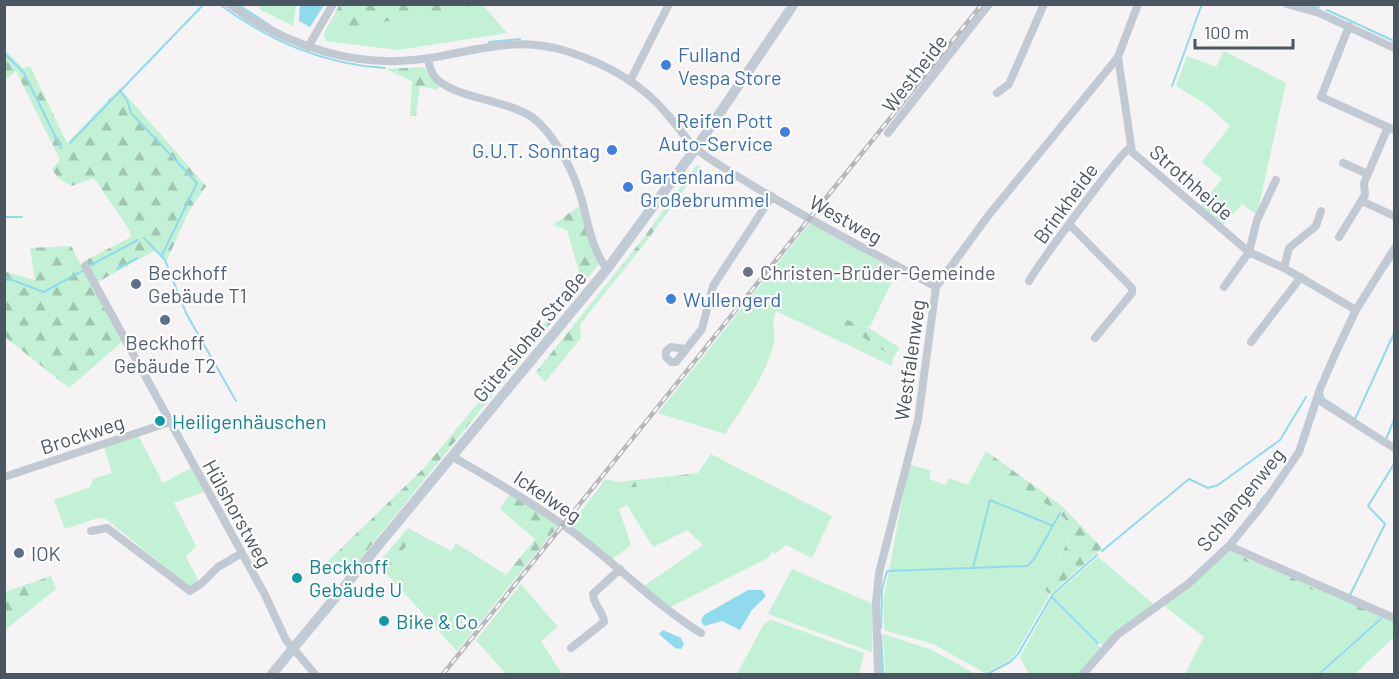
<svg xmlns="http://www.w3.org/2000/svg" width="1399" height="679" font-family="Barlow,sans-serif">
  <defs>
    <pattern id="forest-firs" width="22" height="20" patternUnits="userSpaceOnUse" patternTransform="scale(1.5)"><rect width="22" height="20" fill="#c3f1d5"/><path d="M5 1l3.5 6h-7zM16 11l3.5 6h-7z" fill="#a0c6b0"/></pattern>
  </defs>
  <rect width="100%" height="100%" fill="#f5f3f3"/>
  <path fill="#c3f1d5" d="M476 4 483 5 507 33 398 50 325 41 324 33Z
    M260 5H296L293 26 259 9Z
    M1224 51 1286 83 1257 215 1242 204 1222 226 1200 206 1222 179 1202 162 1230 126 1207 105 1176 86 1187 56 1216 67Z
    M810 223 897 271 870 327 831 316 893 357 892 366 776 311C770 322 777 335 773 347 763 380 743 406 725 434L658 413Z
    M138 435 163 483 191 468 204 492 174 503 196 546 186 557 199 581 190 587 106 519 98 518 65 529 54 500 90 487 93 479 112 473 104 446Z
    M711 454 832 516 812 558 786 545 776 553 772 552 768 558 667 609 644 586 703 545 687 530 653 547 627 505 619 509 631 545 611 560 569 527 602 484 618 489 693 480Z
    M981 460 1058 512 1074 528 1045 590 1050 594 1016 653 1008 661 985 673 933 644 884 630 883 603 909 464 931 471 929 479 946 485 949 478 968 485Z
    M417 533 451 551 456 543 514 580 457 651 385 572Z
    M1226 553 1380 619 1317 674H1185L1204 637 1164 606Z
    M1098 557 1155 605 1115 633 1103 646 1053 596Z
    M792 569 873 604 872 652 768 614Z
    M521 584 558 627 541 641 562 674H506L476 640Z
    M1052 598 1101 648 1080 674H1029L1020 657Z
    M1384 618 1394 621V637L1355 674H1321Z
    M771 620 864 653 859 674H737L764 624Z
    M883 634 932 650 976 674H885Z"/>
  <path fill="url(#forest-firs)" d="M340 4H476V5L324 33Z
    M4 49 23 68 30 66 67 143 120 88 206 186 189 211 167 260 156 250 96 283 84 261 131 237 130 231 94 178 72 186 58 178 52 169 60 160 16 71 5 80Z
    M424 67 440 86 437 90 420 86 416 116H410L412 81 386 69Z
    M696 166H701L643 246 580 324 581 338 545 382 536 372 641 241Z
    M579 206 599 264 347 575 328 561 424 468 581 279 567 230 553 225Z
    M71 246 122 342 69 388 5 337 4 271 35 280 30 248Z
    M829 315 864 325 900 348 893 357Z
    M986 451 1062 506 1102 548 1050 594 1045 590 1074 528 1058 512 981 460Z
    M699 473 693 480 618 489 602 484 605 479 618 482Z
    M510 494 559 525 514 580 506 575 535 539 500 509Z
    M408 528 417 533 385 572 377 565Z
    M1229 551 1382 616 1380 619 1226 553Z
    M51 576 56 589 5 630V592Z"/>
  <path fill="#90daee" d="M300 5H324L310 27 299 21Z
    M748 590H762L766 596 752 610 740 630 722 621 704 626 701 621 704 615Z
    M663 630 681 638 684 644 681 649 675 648 659 634Z"/>
  <g fill="none" stroke-linecap="round" stroke-linejoin="round">
    <path stroke="#90daee" stroke-width="2" d="M219 4C270 41 322 64 385 68
      M237 4 271 26
      M1304 4 1317 8 1321 4
      M1327 10 1394 41
      M489 42 520 39
      M4 53 24 73 61 148
      M1172 86 1202 4
      M120 91 127 100 131 113 197 183 162 255
      M70 143 204 4
      M4 217H22
      M144 238 165 260 186 313 236 401
      M89 266 138 240
      M1386 268 1394 256
      M117 269 137 258
      M4 277 44 292 82 271
      M1322 393 1323 398 1355 419 1394 333
      M1386 439 1394 420
      M1257 505 1265 495
      M1102 551 1189 479 1208 488 1218 485 1280 440 1306 397
      M973 568 990 500 1051 525
      M1350 595 1385 524 1368 506 1394 464
      M1052 597 1098 643
      M881 628 882 589 887 571 1027 566 1034 559 1060 513
      M881 635 883 674
      M987 674 1010 662 1018 654 1053 594 1097 555
      M1319 674 1382 618"/>
    <path stroke="#c1cad2" stroke-width="8" d="M229 4C287 47 359 70 430 58 480 50 518 35 569 52 606 64 642 84 667 114 681 130 689 145 707 157 780 205 859 245 936 287
      M1287 4 1319 13 1394 48
      M1349 26 1321 97 1394 130
      M308 47 333 4
      M1118 57 1132 152 1249 252 1284 268 1356 310
      M428 59C429 64 431 71 434 76 453 100 514 99 538 122 558 141 573 171 581 197 588 222 591 248 607 269
      M630 81 669 4
      M997 93 1009 84 1044 4
      M888 133 989 4
      M1343 163 1368 174
      M1362 201 1394 216
      M1070 225 1132 288V293L1095 338
      M1339 237 1365 195 1364 183 1388 127
      M85 266 265 595 286 640 315 674
      M1284 268 1289 248 1316 226 1321 211
      M1029 281C1039 264 1121 151 1131 147
      M1224 287 1249 252 1257 220 1276 180
      M1251 342 1301 277
      M685 349 671 347 666 351V357L671 362H676L702 329 713 286 772 196
      M1317 399 1394 448
      M453 457C490 478 528 500 563 525 611 558 651 602 701 633
      M4 477 170 422
      M91 531 107 528 190 591 202 583 218 567 242 553
      M1229 546 1394 618
      M571 648 604 622C603 611 593 604 593 594L620 569
      M878 674 876 603 879 573 918 420 936 287 988 216 1118 57 1138 4
      M1083 674 1117 635 1188 584 1229 546 1264 503 1299 452 1320 389 1336 352 1356 310 1394 249"/>
    <path stroke="#c1cbd6" stroke-width="10" d="M272 674 607 269 696 148 794 4"/>
    <defs>
      <path id="rail" d="M443 674 982 4"/>
    </defs>
    <use href="#rail" stroke="#b5b8bd" stroke-width="4.5"/>
    <use href="#rail" stroke="#fff" stroke-width="2" stroke-dasharray="7" stroke-linecap="butt"/>
  </g>
  <g fill="#3f7fe0" stroke="#fff" stroke-width="2">
    <circle cx="666" cy="65" r="6"/>
    <circle cx="785" cy="132" r="6"/>
    <circle cx="612" cy="150" r="6"/>
    <circle cx="628" cy="187" r="6"/>
    <circle cx="671" cy="299" r="6"/>
  </g>
  <circle fill="#6b7280" stroke="#fff" stroke-width="2" cx="748" cy="272" r="6"/>
  <g fill="#5c6f8a" stroke="#fff" stroke-width="2">
    <circle cx="136" cy="284" r="6"/>
    <circle cx="165" cy="320" r="6"/>
    <circle cx="19" cy="553" r="6"/>
  </g>
  <g fill="#0f9aa8" stroke="#fff" stroke-width="2">
    <circle cx="160" cy="421" r="6"/>
    <circle cx="297" cy="578" r="6"/>
    <circle cx="384" cy="621" r="6"/>
  </g>
  <g text-anchor="middle" dominant-baseline="central" stroke-width="4.5" stroke-linejoin="round" paint-order="stroke">
    <g font-size="20" fill="#366cbe" stroke="#fff" text-anchor="start">
      <text x="678" y="54">Fulland<tspan x="678" dy="23">Vespa Store</tspan></text>
      <text x="773" y="120" text-anchor="end">Reifen Pott<tspan x="773" dy="23">Auto-Service</tspan></text>
      <text x="600" y="150" text-anchor="end">G.U.T. Sonntag</text>
      <text x="640" y="176">Gartenland<tspan x="640" dy="23">Großebrummel</tspan></text>
      <text x="683" y="299">Wullengerd</text>
    </g>
    <g font-size="20" fill="#4a5661" stroke="#fff">
      <text transform="translate(914 73) rotate(-52)">Westheide</text>
      <text transform="translate(1192 182) rotate(41)">Strothheide</text>
      <text transform="translate(1065 203) rotate(-54)">Brinkheide</text>
      <text transform="translate(846 219) rotate(29)">Westweg</text>
      <text transform="translate(529 336) rotate(-50)">Gütersloher Straße</text>
      <text transform="translate(909 360) rotate(-82)">Westfalenweg</text>
      <text transform="translate(82 434) rotate(-18)">Brockweg</text>
      <text transform="translate(548 496) rotate(34)">Ickelweg</text>
      <text transform="translate(1240 499) rotate(-51)">Schlangenweg</text>
      <text transform="translate(238 513) rotate(61)">Hülshorstweg</text>
    </g>
    <g font-size="20" fill="#4e5e75" stroke="#fff" text-anchor="start">
      <text x="148" y="272">Beckhoff<tspan x="148" dy="23">Gebäude T1</tspan></text>
      <text x="165" y="342" text-anchor="middle">Beckhoff<tspan x="165" dy="23">Gebäude T2</tspan></text>
      <text x="31" y="553">IOK</text>
    </g>
    <g font-size="20" fill="#5b616d" stroke="#fff" text-anchor="start">
      <text x="760" y="272">Christen-Brüder-Gemeinde</text>
    </g>
    <g font-size="20" fill="#0d838f" stroke="#fff" text-anchor="start">
      <text x="172" y="421">Heiligenhäuschen</text>
      <text x="309" y="566">Beckhoff<tspan x="309" dy="23">Gebäude U</tspan></text>
      <text x="396" y="621">Bike &amp; Co</text>
    </g>
  </g>
  <rect width="1399" height="679" fill="none" stroke="#4a5661" stroke-width="12"/>
  <path d="M1195 39v9h98v-9" fill="none" stroke="#4a5661" stroke-width="3"/>
  <text x="1204" y="39" font-size="18" fill="#4a5661" stroke="#ffffff" stroke-width="4.5" paint-order="stroke">100 m</text>
</svg>
